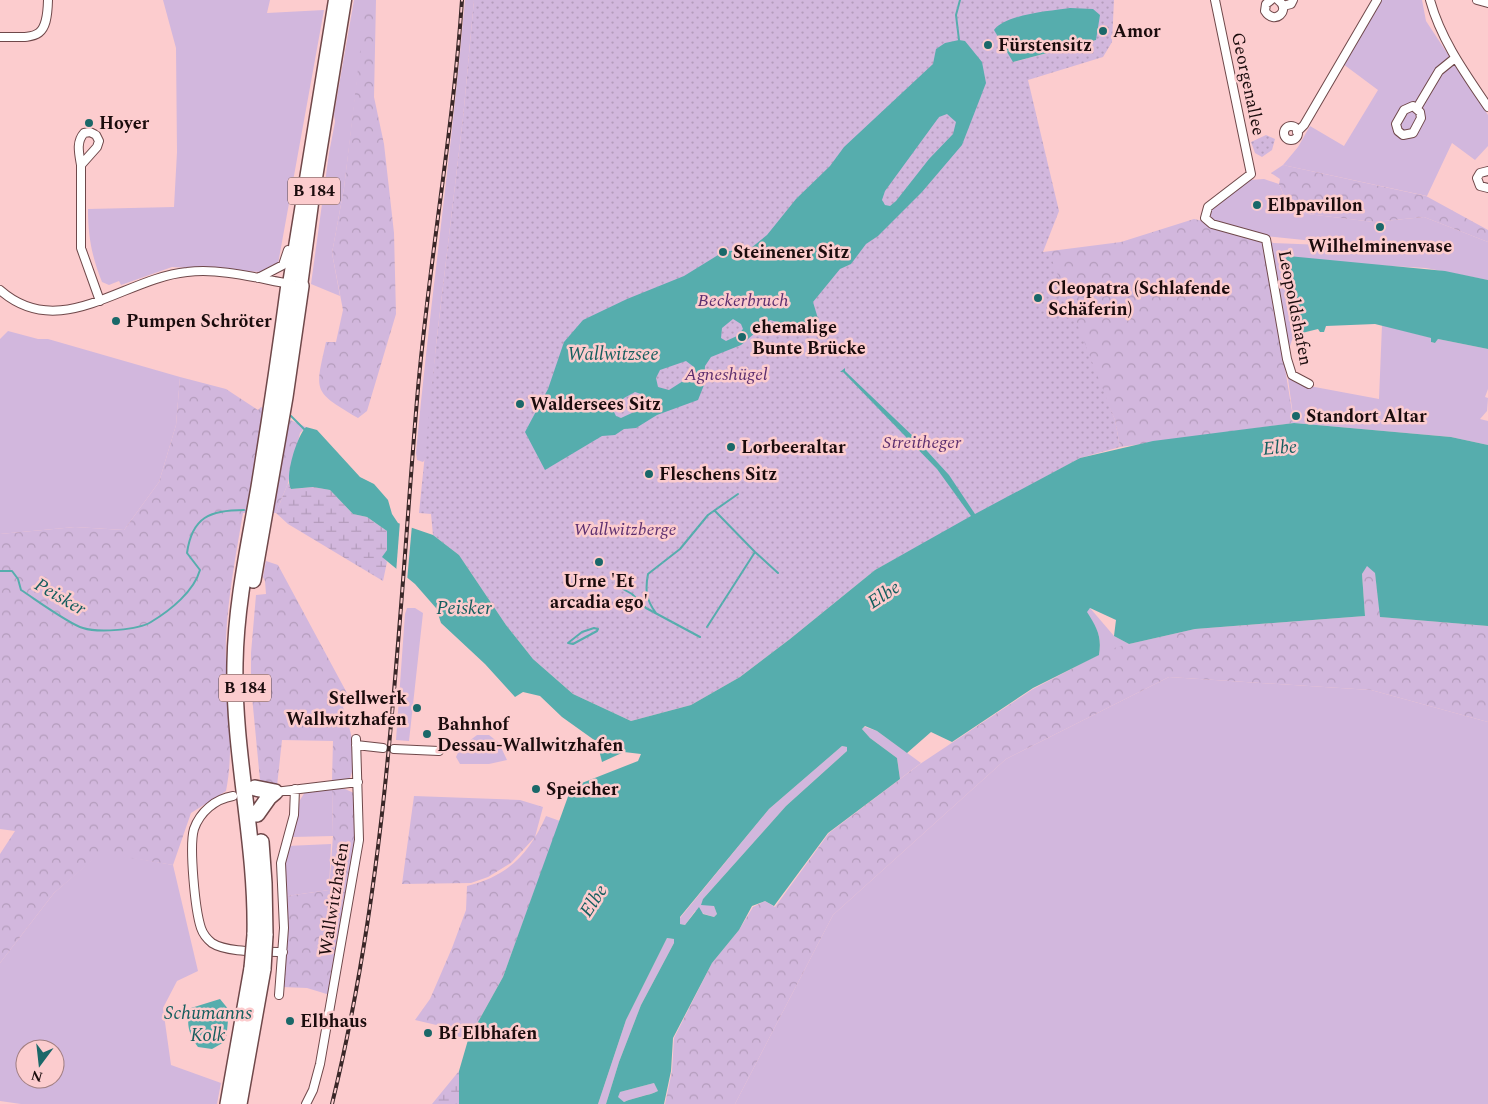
<svg xmlns="http://www.w3.org/2000/svg" width="1488" height="1104" font-family="Spectral,serif">
  <defs>
    <pattern id="forest-crowns" width="20" height="18" patternUnits="userSpaceOnUse" patternTransform="scale(1.25)"><rect width="20" height="18" fill="#d2b7dd"/><path d="M2 6a3 3 0 1 1 6 0M12 15a3 3 0 1 1 6 0" fill="none" stroke="#b49cbc"/></pattern>
    <pattern id="wetland-marsh" width="20" height="14" patternUnits="userSpaceOnUse" patternTransform="scale(1.25)"><rect width="20" height="14" fill="#d2b7dd"/><path d="M1 5h8M5 5V1M11 12h8M15 12V8" fill="none" stroke="#b49cbc"/></pattern>
    <pattern id="park-dots" width="8" height="8" patternUnits="userSpaceOnUse" patternTransform="scale(1.25)"><rect width="8" height="8" fill="#d2b7dd"/><path d="M2 2h.1M6 6h.1" fill="none" stroke="#b49cbc" stroke-width="1.8" stroke-linecap="round"/></pattern>
  </defs>
  <rect width="100%" height="100%" fill="#fcccce"/>
  <path fill="#d2b7dd" fill-rule="evenodd" d="M163 0H270L267 13 324 10 278 264 261 272 172 267 121 285 119 281 109 285 102 282C92 257 88 237 88 209L174 207 177 152 176 48Z
    M354 0H367L344 188 332 253 340 296 311 284 329 153 335 122 334 114Z
    M465 0H474L463 118 436 345 426 458 423 462 417 460 416 453C430 301 452 151 465 0Z
    M1375 0H1422L1426 21 1488 115V146L1475 160 1452 143 1427 196 1283 165 1298 147 1310 126 1344 146 1378 90 1339 61Z
    M1264 179 1279 184 1291 212 1374 222 1424 217 1488 242V280L1426 268 1284 260 1295 331 1290 346 1283 344 1208 213 1210 209 1249 180ZM1264 236 1372 247 1273 243Z
    M1382 325 1432 338 1431 342 1435 343 1438 339 1488 349V389L1485 397 1488 398 1487 411 1480 419 1488 421V445L1451 437 1294 423 1286 364 1304 385 1379 399Z
    M8 331 38 339H48L180 377 176 425 159 482 124 530 75 527 0 534V339Z
    M407 608H415L423 613 409 741 396 740 405 614Z
    M1090 608 1114 636 1129 644 1099 655C1102 636 1097 628 1086 612Z
    M1169 677 1371 690 1488 722V1104H735L833 915 1006 759Z
    M865 727 877 731 921 763 900 779 897 758 870 738 862 729Z
    M477 735H489L499 743 507 760 489 764H460L456 757 460 748Z
    M842 746 847 747V751L786 806 703 899 714 906 717 914 714 917 695 911 685 925 680 924V918L769 809Z
    M332 788 333 836 292 837 300 800 305 792Z
    M331 844 329 890 287 896 284 862 287 846Z
    M101 852 173 865 198 971 177 981 163 1008 171 1065 221 1083 217 1104H21L0 1101V963L54 893ZM25 1049H55V1079H25Z
    M667 938 674 939V943L641 1005 619 1062 606 1104H598L626 1020Z
    M654 1083 658 1091C647 1096 635 1097 624 1102L617 1097 620 1092Z"/>
  <path fill="url(#forest-crowns)" d="M366 0H376L374 97 384 144 394 233 396 314 367 411 358 418C312 391 315 392 326 342H336L343 310 332 253 344 188Z
    M1283 165 1426 196 1488 230V242L1424 217 1374 222 1291 212 1279 184 1280 179 1271 173Z
    M1194 219 1263 235 1294 423 1120 447 1115 420 1043 252 1121 242Z
    M180 377 226 389 258 410 261 407 306 427 300 433 288 483 276 513H243C236 554 228 596 226 638 224 689 236 742 226 791L191 813 173 865 101 853 54 893 0 963V854L15 831 0 829V534L75 527 124 530 159 482 176 425Z
    M266 561 278 565 348 695V701L343 707C350 729 360 758 349 780L332 781 333 741 282 740 277 786 263 784 260 780 251 686V653L256 595 266 594 265 581 263 577Z
    M1367 565 1375 573 1381 617 1488 626V722L1371 690 1169 677 1006 759 833 915 735 1104H665L672 1071 674 1038 712 963 739 930 753 907 765 901 775 907 829 833 920 764 1033 689 1104 652 1120 646 1195 629 1365 616 1362 574Z
    M332 788 345 789 354 793 356 838 330 995 307 988 282 987 288 929 287 896 329 890 333 836Z
    M414 796 520 800 543 807 535 837 511 863 488 877 471 883 402 884Z
    M546 816 560 821 503 977 468 1040 446 1032 445 1027 415 1020 430 999 452 948 466 910 467 886C508 876 529 854 546 816Z"/>
  <path fill="url(#wetland-marsh)" d="M288 483 292 489 313 487 330 490 353 514 367 517 387 531V550L383 557 387 562 383 581 288 524 276 513Z
    M459 1071V1104H432Z"/>
  <path fill="url(#park-dots)" fill-rule="evenodd" d="M474 0H1114L1112 42 1103 57 1028 80 1059 211 1043 252 1050 255 1115 420 1120 447 1080 458 875 570 790 639 740 677 691 705 631 721 573 694 533 659 506 625 459 555 433 535 431 514 419 513 436 345 463 118ZM1012 19 1096 40 1014 62Z
    M1266 135 1275 139 1272 150 1262 157 1255 153 1251 142Z"/>
  <path fill="#56adad" fill-rule="evenodd" d="M1070 8 1093 9 1100 15 1096 40 1013 62 994 30C1006 14 1050 11 1070 8Z
    M959 40 965 41 982 62 986 83 962 145 922 192 878 236 866 244 851 264 840 269 813 302 819 322 812 332 770 320 741 345 711 357 705 366 704 385 698 400 657 415 636 428 624 429 615 435 602 436 545 470 525 432 548 389 564 342 583 320 627 299 684 276 723 252 751 248 767 235 796 199 830 166 844 147 933 64 936 49 945 43ZM947 114 956 122 953 134 929 159 896 201 890 206 885 205 882 200 885 191 939 117ZM733 319 741 324 743 329 737 336 726 341 721 338 722 328ZM686 361 694 367V374L669 390 658 387 656 378 660 370ZM635 392 644 395 645 407 621 418 616 416 613 410 624 398Z
    M1288 256 1445 271 1488 280V349L1438 339 1435 343 1431 342V338L1375 324 1326 326 1324 332H1320L1318 329 1298 334 1295 331 1284 260Z
    M845 368V371L917 440 949 475 975 514 1080 458 1153 441 1294 423 1451 437 1488 445V626L1380 617 1375 573 1367 566 1362 574 1365 616 1195 629 1129 644 1114 636 1116 620 1090 608 1087 612C1097 628 1102 636 1099 655L1033 688 952 742 931 732 907 753 877 731 865 726 862 729 870 738 897 758 900 779 828 833 774 906 765 901 752 906 739 930 712 963 673 1038 671 1071 664 1104H606L619 1062 641 1005 674 943V939L667 938 626 1020 598 1104H459V1071L468 1040 503 977 570 791 579 789 582 783 638 761 641 754 624 752 602 762 597 742 562 717 540 696 523 692 515 697 485 664 441 623 436 608 415 584 382 557 387 550V531L367 517 353 514 330 490 313 487 291 489C284 477 297 436 306 427L317 430 360 477 374 484 388 500 392 514 398 523 433 535 459 555 506 625 533 659 573 694 631 721 691 705 740 677 790 639 875 570 971 516 937 469 843 372H840ZM842 746 847 747V751L786 806 703 899 701 905 714 906 717 914 714 917 703 914 699 907 685 925 680 924V917L769 809ZM654 1083 658 1091C648 1096 635 1097 624 1102L618 1097 620 1092Z
    M220 999 229 1010 226 1041 212 1049 198 1047C189 1035 185 1022 191 1008Z"/>
  <path fill="#fcccce" d="M400 521 412 525 407 581 396 573Z"/>
  <g fill="none" stroke-linecap="round" stroke-linejoin="round">
    <path stroke="#56adad" stroke-width="2" d="M959 40 956 15 960 0
      M289 414 304 429
      M715 511 755 552 778 573
      M0 571H12L18 579 21 590C35 599 69 624 83 628 98 633 138 630 151 622 171 610 194 591 200 570L187 553C192 517 210 510 244 510
      M623 589 632 594 646 608 700 637
      M656 613C646 600 645 590 648 574L680 549 708 515 738 494
      M707 627 755 552
      M594 628 598 629 597 631 573 644 568 643 582 632Z"/>
    <defs>
      <path id="street" d="M1215 0 1251 174 1208 207 1205 218 1212 224 1266 239 1287 359 1292 375 1309 384
        M1271 0 1266 4 1265 11C1274 26 1292 10 1278 0
        M1430 0C1441 40 1465 73 1488 107
        M1477 0 1488 3
        M1283 6 1291 4 1293 0
        M0 37C36 37 47 41 48 0
        M1413 106 1420 112 1421 118 1413 133 1403 135 1398 131 1396 124 1404 110Z
        M1417 108 1439 71 1455 58
        M1284 133a7 7 0 1 1 14 0a7 7 0 1 1-14 0Z
        M1297 132 1304 125 1377 0
        M81 165C79 153 76 142 84 133L90 132 96 135 99 141 97 147 81 165V248L100 301
        M1488 171 1480 173 1477 178 1480 186 1488 188
        M258 278 283 265 288 250
        M0 290C60 343 124 278 187 272 221 268 256 278 290 284
        M356 745 383 748
        M394 749 439 751
        M275 792 358 782
        M233 796C215 799 200 812 194 829 189 846 195 910 201 928 203 934 207 939 212 943 227 953 264 951 283 952
        M279 995 284 928 281 863 294 815 295 789
        M306 1104 313 1090 320 1064 359 840 356 739"/>
      <path id="primary" d="M289 284 335 0
        M301 286 313 196 345 0"/>
      <path id="highway" d="M253 580 285 397 301 286
        M255 788 275 792
        M257 814 269 797 275 792
        M261 842 264 883 265 935
        M255 935C257 843 233 754 235 663 236 603 249 545 259 487 270 419 280 352 289 284
        M228 1104 252 968
        M239 1104 263 969"/>
    </defs>
    <use href="#street" stroke="#6f484a" stroke-width="10"/>
    <use href="#primary" stroke="#6f484a" stroke-width="15"/>
    <use href="#highway" stroke="#6f484a" stroke-width="18"/>
    <use href="#street" stroke="#fff" stroke-width="8"/>
    <use href="#primary" stroke="#fff" stroke-width="12"/>
    <use href="#highway" stroke="#fff" stroke-width="15"/>
    <defs>
      <path id="rail" d="M332 1104C389 871 397 638 417 400 428 266 453 134 462 0"/>
    </defs>
    <use href="#rail" stroke="#3a2728" stroke-width="4"/>
    <use href="#rail" stroke="#fcccce" stroke-width="2" stroke-dasharray="5.5" stroke-linecap="butt"/>
    <defs>
      <path id="highway-bridge" d="M252 968 255 935
        M263 969 265 935"/>
    </defs>
    <use href="#highway-bridge" stroke="#6f484a" stroke-width="18" stroke-linecap="butt"/>
    <use href="#highway-bridge" stroke="#fff" stroke-width="15"/>
  </g>
  <g fill="#1a6869" stroke="#fcccce" stroke-width="2">
    <circle cx="1103" cy="31" r="5"/>
    <circle cx="988" cy="45" r="5"/>
    <circle cx="89" cy="123" r="5"/>
    <circle cx="1257" cy="205" r="5"/>
    <circle cx="1380" cy="227" r="5"/>
    <circle cx="723" cy="252" r="5"/>
    <circle cx="1038" cy="298" r="5"/>
    <circle cx="116" cy="321" r="5"/>
    <circle cx="742" cy="337" r="5"/>
    <circle cx="520" cy="404" r="5"/>
    <circle cx="1296" cy="416" r="5"/>
    <circle cx="731" cy="447" r="5"/>
    <circle cx="649" cy="474" r="5"/>
    <circle cx="599" cy="562" r="5"/>
    <circle cx="417" cy="708" r="5"/>
    <circle cx="427" cy="734" r="5"/>
    <circle cx="536" cy="789" r="5"/>
    <circle cx="290" cy="1021" r="5"/>
    <circle cx="428" cy="1033" r="5"/>
  </g>
  <g text-anchor="middle" dominant-baseline="central" stroke-width="5" stroke-linejoin="round" paint-order="stroke">
    <g fill="#fcccce" stroke="#5e4647" stroke-width="1">
      <rect x="288" y="177.5" width="52" height="27" rx="4"/>
      <rect x="219" y="674.5" width="52" height="27" rx="4"/>
    </g>
    <g font-size="16" font-weight="bold" fill="#1b0c0d">
      <text x="314" y="191">B 184</text>
      <text x="245" y="688">B 184</text>
    </g>
    <g font-size="18" font-weight="bold" fill="#1b0c0d" stroke="#fcccce" text-anchor="start">
      <text x="1113" y="31">Amor</text>
      <text x="998" y="45">Fürstensitz</text>
      <text x="99" y="123">Hoyer</text>
      <text x="1267" y="205">Elbpavillon</text>
      <text x="1380" y="246" text-anchor="middle">Wilhelminenvase</text>
      <text x="733" y="252">Steinener Sitz</text>
      <text x="1048" y="288">Cleopatra (Schlafende<tspan x="1048" dy="21">Schäferin)</tspan></text>
      <text x="126" y="321">Pumpen Schröter</text>
      <text x="752" y="327">ehemalige<tspan x="752" dy="21">Bunte Brücke</tspan></text>
      <text x="530" y="404">Waldersees Sitz</text>
      <text x="1306" y="416">Standort Altar</text>
      <text x="741" y="447">Lorbeeraltar</text>
      <text x="659" y="474">Fleschens Sitz</text>
      <text x="599" y="581" text-anchor="middle">Urne 'Et<tspan x="599" dy="21">arcadia ego'</tspan></text>
      <text x="407" y="698" text-anchor="end">Stellwerk<tspan x="407" dy="21">Wallwitzhafen</tspan></text>
      <text x="437" y="724">Bahnhof<tspan x="437" dy="21">Dessau-Wallwitzhafen</tspan></text>
      <text x="546" y="789">Speicher</text>
      <text x="300" y="1021">Elbhaus</text>
      <text x="438" y="1033">Bf Elbhafen</text>
    </g>
    <g font-size="18" fill="#1b0c0d" stroke="#fcccce">
      <text transform="translate(1248 84) rotate(78)">Georgenallee</text>
      <text transform="translate(1295 308) rotate(79)">Leopoldshafen</text>
      <text transform="translate(334 899) rotate(-81)">Wallwitzhafen</text>
    </g>
    <g font-size="18" font-style="italic" fill="#5d2f6f" stroke="#fcccce">
      <text x="743" y="300">Beckerbruch</text>
      <text x="726" y="374">Agneshügel</text>
      <text x="922" y="442">Streitheger</text>
      <text x="625" y="529">Wallwitzberge</text>
    </g>
    <g font-size="19" font-style="italic" fill="#155e5e" stroke="#fcccce">
      <text x="613" y="354">Wallwitzsee</text>
      <text transform="translate(1280 448) rotate(-4)">Elbe</text>
      <text transform="translate(884 595) rotate(-33)">Elbe</text>
      <text transform="translate(60 597) rotate(30)">Peisker</text>
      <text x="464" y="608">Peisker</text>
      <text transform="translate(594 901) rotate(-57)">Elbe</text>
      <text x="208" y="1013">Schumanns<tspan x="208" dy="22">Kolk</tspan></text>
    </g>
  </g>
  <g transform="translate(40 1064) rotate(195)"><circle r="24" fill="#fcccce" stroke="#a27f81"/>
  <path d="M0-4L9 19L0 12L-9 19Z" fill="#1a6869"/>
  <text y="-8" font-size="14" font-weight="bold" text-anchor="middle" fill="#1b0c0d">N</text>
  </g>
</svg>
